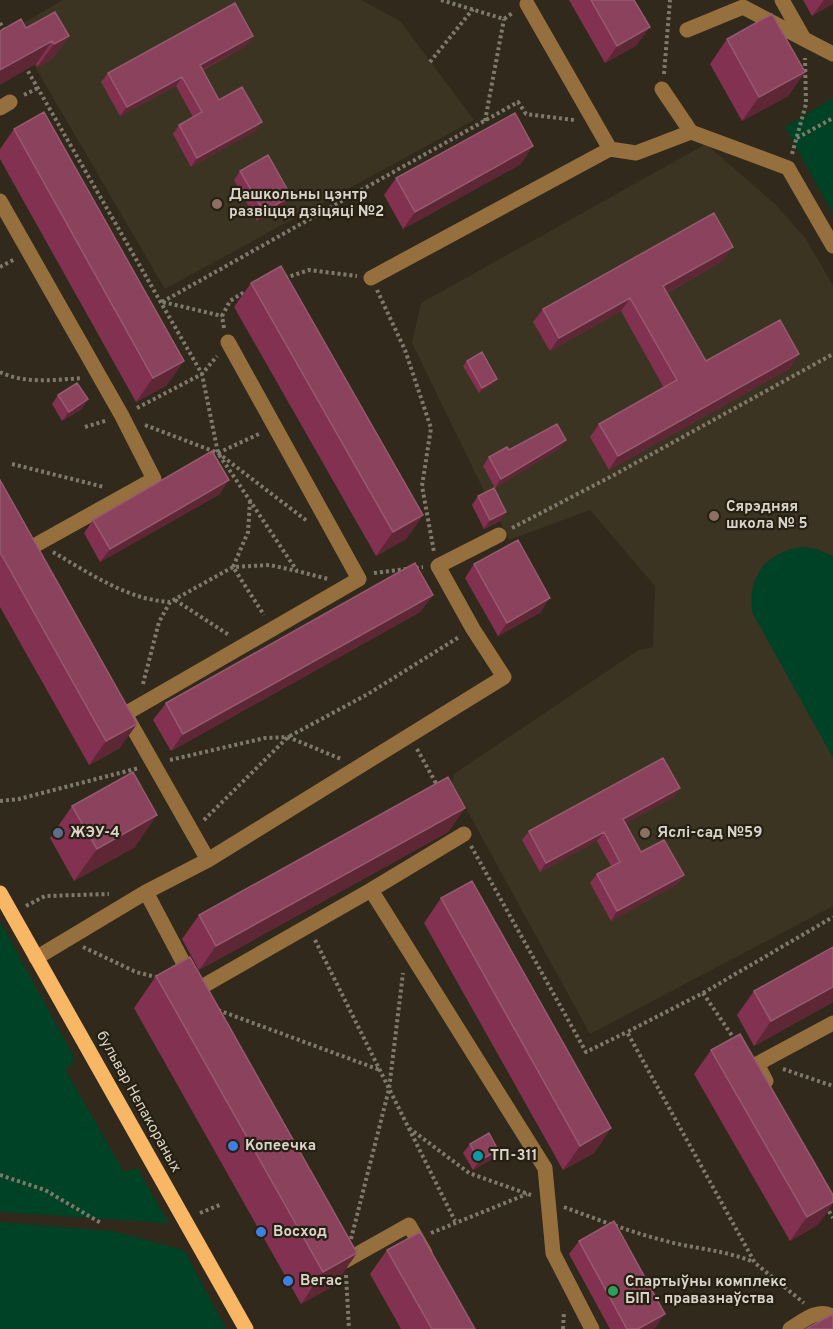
<svg xmlns="http://www.w3.org/2000/svg" width="833" height="1329" font-family="Overpass,sans-serif">
  <rect width="100%" height="100%" fill="#31291b"/>
  <path fill="#3c3423" d="M63 0H361L400 21 474 120 165 289 13 29Z
    M706 144 776 205 806 239 833 286V906L590 1034 452 783 454 774 637 651 653 647 655 586 590 510 509 540 500 521 484 529 472 505 487 497 412 343 421 303Z"/>
  <path fill="#004225" d="M833 98V214L785 127Z
    M803 547 817 549 833 556V758L752 612C747 576 767 551 803 547Z
    M0 921 73 1055V1064L65 1069 124 1172 137 1168 169 1223 0 1212Z
    M0 1222 113 1231 184 1250 226 1329H0Z"/>
  <g fill="none" stroke-linecap="round" stroke-linejoin="round">
    <path stroke="#7f796d" stroke-width="4" stroke-dasharray="3 3" stroke-linecap="butt" d="M441 0 504 19 514 12
      M0 23 6 33
      M430 62 473 9
      M25 66 202 374 218 453 297 571 328 579
      M664 74 670 0
      M24 95 38 88
      M485 121 504 19
      M797 138 833 118
      M792 154 806 104 805 58
      M0 267 15 259
      M285 278 309 270 357 276
      M377 290 405 350 431 428 422 486 434 552
      M162 302 518 102 526 114 574 120
      M163 302 222 316
      M224 328 222 316 230 301 246 291
      M0 372C24 384 55 380 82 378
      M137 408 202 374 217 356
      M145 425 218 453 307 521
      M85 427 108 420
      M218 453 261 433
      M12 464 104 487
      M250 501 248 532 233 567 264 615
      M512 528 612 476 833 354
      M53 552C89 573 128 600 170 602
      M374 573 423 567
      M175 600 229 635
      M143 684 159 622 170 602 233 567 270 565 297 571
      M417 749 438 787
      M170 760 265 738 288 737 341 759
      M0 801 19 799 139 768
      M204 820 288 737 368 694 459 637
      M471 846 586 1052 627 1032
      M26 906 45 896 109 894
      M315 940 455 1221
      M83 947 136 972 160 978
      M703 993 833 917
      M218 1010 380 1070
      M735 1040 703 993 627 1032 755 1263 804 1303
      M783 1069 833 1086
      M409 1128 469 1173 531 1195
      M0 1175 45 1190 101 1223
      M826 1206 833 1218
      M564 1207C601 1221 639 1235 678 1244 707 1250 725 1251 754 1262
      M200 1213 222 1204
      M431 1233 527 1194
      M351 1239 389 1089 403 973
      M346 1275 349 1329
      M563 1329 564 1311"/>
    <path stroke="#966f3e" stroke-width="15" d="M782 0 804 39 833 54
      M527 4 610 149
      M687 30 743 7 804 39
      M662 89 691 132 788 168 833 246
      M0 108 10 102
      M0 201 122 416 154 479 32 547
      M371 278 610 149 636 153 691 132
      M124 712 208 860
      M125 714 359 579 228 342
      M464 834 371 890 545 1168 553 1253 592 1329
      M146 892 192 979
      M36 958 146 892 208 860 504 677 473 629 438 566 499 535
      M198 989 371 890
      M766 1081 757 1064 833 1023
      M341 1253 345 1261 409 1225 425 1253
      M790 1329C803 1321 819 1307 833 1317"/>
    <path stroke="#f7b765" stroke-width="15" d="M0 893 246 1329"/>
  </g>
  <path fill="#823150" d="M569 0H634L637 45 605 63Z
    M803 0H833L812 16Z
    M26 28 69 36 52 59 37 67 36 64Z
    M727 39 805 72 788 96 742 121 710 64Z
    M247 45 203 70 219 100 262 122 255 131 191 167 173 134 179 125 193 117 176 86 120 116 101 82 108 73Z
    M14 129 167 385 136 402 0 159V149Z
    M521 164 403 229 384 195 396 178Z
    M240 171 285 205 257 221 234 180Z
    M724 260 667 293 706 361 790 368 609 470 590 437 599 424 664 388 621 311 550 351 533 322 543 309Z
    M251 283 423 515 406 539 376 556 234 307Z
    M467 361 494 383 479 393 463 366Z
    M58 395 82 409 62 421 52 404Z
    M566 440 559 449 495 488 483 466 489 457 509 450Z
    M0 480 120 748 89 765 0 607Z
    M220 494 100 562 84 533 93 520Z
    M478 496 506 512 500 521 484 529 472 505Z
    M474 564 541 612 498 636 465 578Z
    M433 595 420 612 171 751 153 720 166 703Z
    M680 788 673 797 626 823 641 852 684 875 677 884 611 921 590 883 597 874 611 866 597 841 540 872 522 840 529 831Z
    M72 806 135 847 74 881 50 838Z
    M465 808 448 832 199 970 182 939 199 915Z
    M441 898 611 1128 594 1153 563 1170 424 923Z
    M833 947V1002L754 1046 737 1015 754 991Z
    M156 976 335 1285 301 1304 134 1008Z
    M711 1050 819 1224 790 1241 694 1074Z
    M470 1144 492 1159 473 1170 463 1153Z
    M579 1241 656 1327 653 1329H610L569 1254Z
    M387 1250 475 1329H401L370 1274Z"/>
  <path fill="#5d2735" d="M824 0H833V4L812 16Z
    M650 27 637 45 605 63 617 46Z
    M69 36 52 59 37 67 54 44Z
    M253 36 247 45 194 74 200 65Z
    M52 41 36 64 0 85V70Z
    M805 72 788 96 742 121 759 97Z
    M182 77 176 86 120 116 127 107Z
    M262 122 255 131 191 167 197 158Z
    M533 146 521 164 403 229 415 212Z
    M291 196 285 205 257 221 264 212Z
    M733 247 724 260 654 300 663 286Z
    M630 298 621 311 550 351 559 338Z
    M799 354 790 368 609 470 618 456Z
    M184 361 167 385 136 402 153 378Z
    M497 379 494 383 479 393 482 388Z
    M88 399 82 409 62 421 69 412Z
    M566 440 559 449 495 488 501 479Z
    M229 480 220 494 100 562 110 549Z
    M506 512 500 521 484 529 490 520Z
    M423 515 406 539 376 556 393 532Z
    M433 595 420 612 171 751 183 734Z
    M550 598 541 612 498 636 507 623Z
    M137 724 120 748 89 765 106 741Z
    M680 788 673 797 617 828 623 819Z
    M465 808 448 832 199 970 216 946Z
    M157 815 135 847 74 881 97 849Z
    M604 832 597 841 540 872 546 863Z
    M684 875 677 884 611 921 617 911Z
    M833 987V1002L754 1046 771 1021Z
    M611 1128 594 1153 563 1170 580 1146Z
    M498 1150 492 1159 473 1170 479 1161Z
    M833 1202V1204L819 1224 790 1241 807 1217Z
    M357 1253 335 1285 301 1304 323 1272Z
    M665 1314 656 1327 653 1329H638Z"/>
  <path fill="#8b435d" stroke="#975a6f" stroke-width="1.5" d="M591 0H634L650 27 617 46Z
    M235 3 253 36 200 65 219 100 242 87 262 122 197 158 179 125 202 112 182 77 127 107 108 73Z
    M55 12 69 36 54 44 52 41 0 70V31L21 19 26 28Z
    M772 14 805 72 759 97 727 39Z
    M44 112 184 361 153 378 14 129Z
    M515 113 533 146 415 212 396 178Z
    M268 155 291 196 264 212 240 171Z
    M714 213 733 247 663 286 706 361 780 320 799 354 618 456 599 424 677 380 630 298 559 338 543 309Z
    M281 266 423 515 393 532 251 283Z
    M482 352 497 379 482 388 467 361Z
    M77 383 88 399 69 412 58 395Z
    M557 424 566 440 501 479 489 457 507 447 509 450Z
    M212 451 229 480 110 549 93 520Z
    M0 480 137 724 106 741 0 552Z
    M494 488 506 512 490 520 478 496Z
    M518 540 550 598 507 623 474 564Z
    M415 563 433 595 183 734 166 703Z
    M663 758 680 788 623 819 641 852 664 840 684 875 617 911 597 874 620 862 604 832 546 863 529 831Z
    M133 772 157 815 97 849 72 806Z
    M448 777 465 808 216 946 199 915Z
    M472 881 611 1128 580 1146 441 898Z
    M833 947V987L771 1021 754 991Z
    M190 957 357 1253 323 1272 156 976Z
    M740 1034 833 1195V1202L807 1217 711 1050Z
    M489 1133 498 1150 479 1161 470 1144Z
    M614 1221 665 1314 638 1329H627L579 1241Z
    M420 1232 475 1329H432L387 1250Z
    M833 1314V1329H806Z"/>
  <g fill="#8d6e63" stroke="#271f11" stroke-width="2">
    <circle cx="217" cy="204" r="6"/>
    <circle cx="714" cy="516" r="6"/>
    <circle cx="645" cy="833" r="6"/>
  </g>
  <circle fill="#5c6f8a" stroke="#271f11" stroke-width="2" cx="58" cy="833" r="6"/>
  <g fill="#3f7fe0" stroke="#271f11" stroke-width="2">
    <circle cx="233" cy="1146" r="6"/>
    <circle cx="261" cy="1232" r="6"/>
    <circle cx="288" cy="1281" r="6"/>
  </g>
  <circle fill="#0f9aa8" stroke="#271f11" stroke-width="2" cx="478" cy="1156" r="6"/>
  <circle fill="#2e9e5b" stroke="#271f11" stroke-width="2" cx="613" cy="1291" r="6"/>
  <g text-anchor="middle" dominant-baseline="central" stroke-width="4.5" stroke-linejoin="round" paint-order="stroke">
    <g font-size="15" font-weight="bold" fill="#d9d4cb" stroke="#271f11" text-anchor="start">
      <text x="229" y="195">Дашкольны цэнтр<tspan x="229" dy="17">развіцця дзіцяці №2</tspan></text>
      <text x="726" y="507">Сярэдняя<tspan x="726" dy="17">школа № 5</tspan></text>
      <text x="70" y="833">ЖЭУ-4</text>
      <text x="657" y="833">Яслі-сад №59</text>
      <text x="245" y="1146">Копеечка</text>
      <text x="490" y="1156">ТП-311</text>
      <text x="273" y="1232">Восход</text>
      <text x="300" y="1281">Вегас</text>
      <text x="625" y="1282">Спартыўны комплекс<tspan x="625" dy="17">БІП - правазнаўства</tspan></text>
    </g>
    <g font-size="15" fill="#d9d4cb" stroke="#271f11">
      <text transform="translate(138 1102) rotate(61)">бульвар Непакораных</text>
    </g>
  </g>
</svg>
